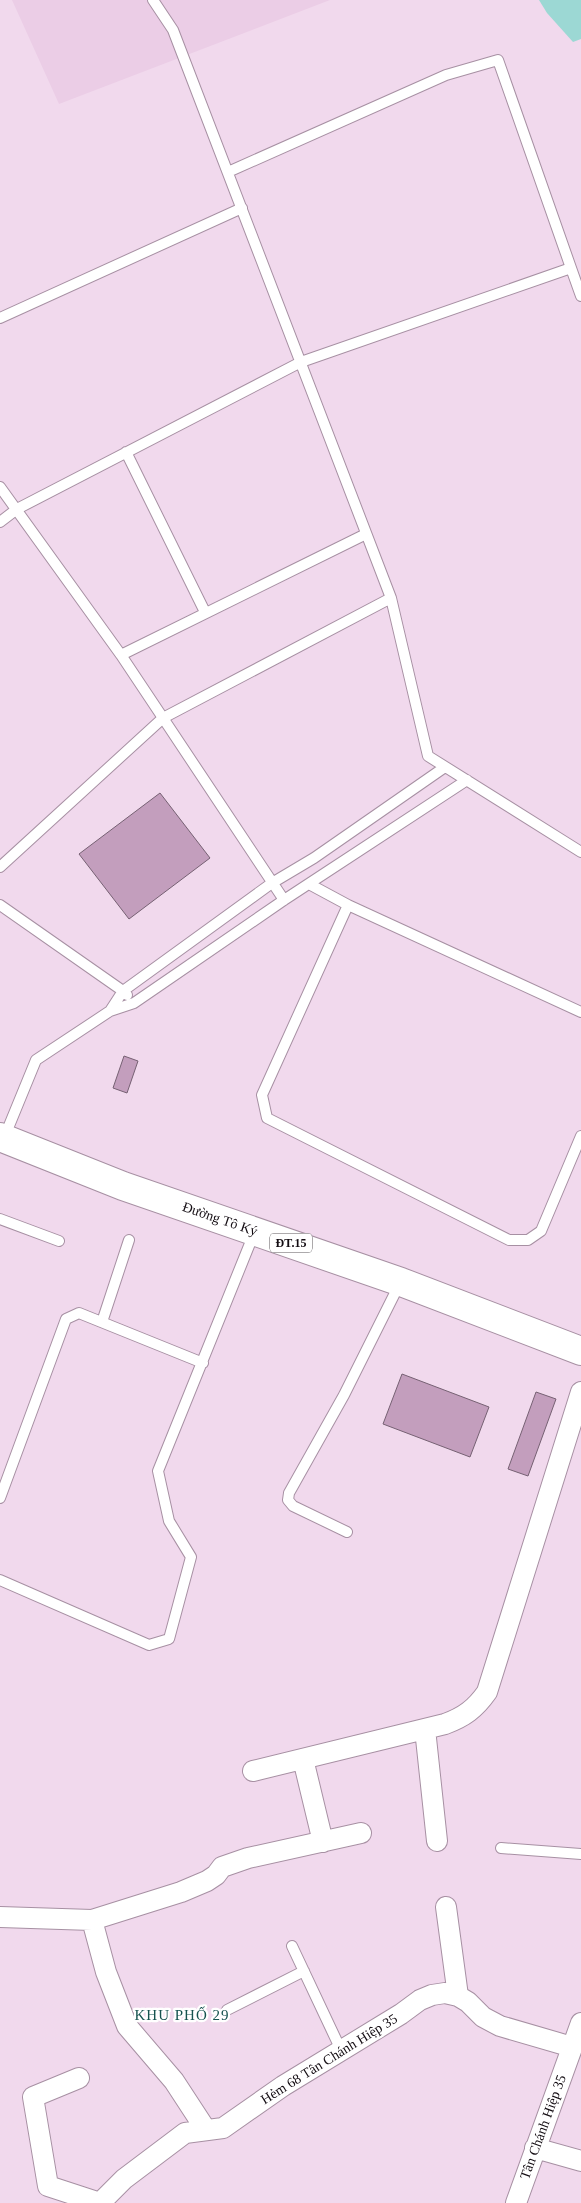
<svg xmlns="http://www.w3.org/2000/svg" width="581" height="2203" font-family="'Times New Roman',serif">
  <rect width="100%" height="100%" fill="#f1d9ed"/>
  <path fill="#ebcde6" d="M12 0H330L59 104Z"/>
  <path fill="#9cd8d4" d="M539 0H581V39L573 42 547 13Z"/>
  <path fill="#c39ebd" stroke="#766173" d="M160 793 210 858 129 919 79 854Z
    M124 1056 138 1061 127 1093 113 1088Z
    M402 1374 489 1407 470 1457 383 1424Z
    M536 1392 556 1399 528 1476 508 1469Z"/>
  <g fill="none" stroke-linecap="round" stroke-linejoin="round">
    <defs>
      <path id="lane" d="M153 0 173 30 391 598 428 756 581 852
        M228 172 446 75 498 60 571 268
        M0 318 242 208
        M126 452 205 612
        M0 487 121 655 366 534
        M0 522 17 509 301 362 571 268 581 296
        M121 655 163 718 391 598
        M0 867 163 718 284 900
        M309 884 348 905 262 1095 267 1118 509 1240H528L541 1231 581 1136
        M0 905 123 991 127 995
        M348 905 581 1012
        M110 1011 123 991 272 883 314 858 445 767
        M4 1138 36 1060 110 1011 134 1003 284 900 467 780
        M0 1219 59 1241
        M102 1322 129 1240
        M0 1498 66 1319 79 1313 203 1363
        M347 1532 293 1506 288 1500 289 1493 344 1395 400 1283
        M0 1580 149 1645 169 1639 191 1557 169 1521 158 1471 255 1231
        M501 1848 581 1854
        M292 1946 341 2050
        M227 2010 304 1971"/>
      <path id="street" d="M425 1729 437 1841
        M303 1759 323 1842
        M253 1771 445 1724C464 1717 475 1709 487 1692L581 1392
        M446 1907 458 1996
        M0 1917 92 1920 181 1892 207 1881 216 1875 222 1867 248 1858 361 1833
        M92 1920 106 1972 127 2026 174 2081 206 2130
        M79 2078 33 2097 48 2186 100 2203
        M535 2148 581 2161
        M100 2203 124 2179 185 2133 223 2128 283 2086 401 2014 420 2000 432 1995 445 1993 458 1996 468 2002 483 2017 500 2026 572 2047
        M516 2203 581 2023"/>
      <path id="primary" d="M0 1137 123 1186 401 1282 581 1351"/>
    </defs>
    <use href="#lane" stroke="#a790a3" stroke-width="12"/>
    <use href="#street" stroke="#a790a3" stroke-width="22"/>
    <use href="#primary" stroke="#a790a3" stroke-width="30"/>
    <use href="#lane" stroke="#fff" stroke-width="10"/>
    <use href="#street" stroke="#fff" stroke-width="20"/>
    <use href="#primary" stroke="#fff" stroke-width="28"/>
  </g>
  <g text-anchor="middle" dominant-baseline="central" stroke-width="4.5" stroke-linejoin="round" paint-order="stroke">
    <rect fill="#fff" stroke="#5a5559" stroke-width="1" x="270" y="1233.5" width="42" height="19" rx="4"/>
    <g font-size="12" font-weight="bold" fill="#130c12">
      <text x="291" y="1243">ĐT.15</text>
    </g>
    <g font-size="14" fill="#130c12" stroke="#fff">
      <text transform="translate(220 1219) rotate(19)">Đường Tô Ký</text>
      <text transform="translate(329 2059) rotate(-32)">Hẻm 68 Tân Chánh Hiệp 35</text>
      <text transform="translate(543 2127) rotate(-70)">Tân Chánh Hiệp 35</text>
    </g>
    <g font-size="15" letter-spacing="1" fill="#15524f" stroke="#fff">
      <text x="182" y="2015">KHU PHỐ 29</text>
    </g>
  </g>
</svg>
